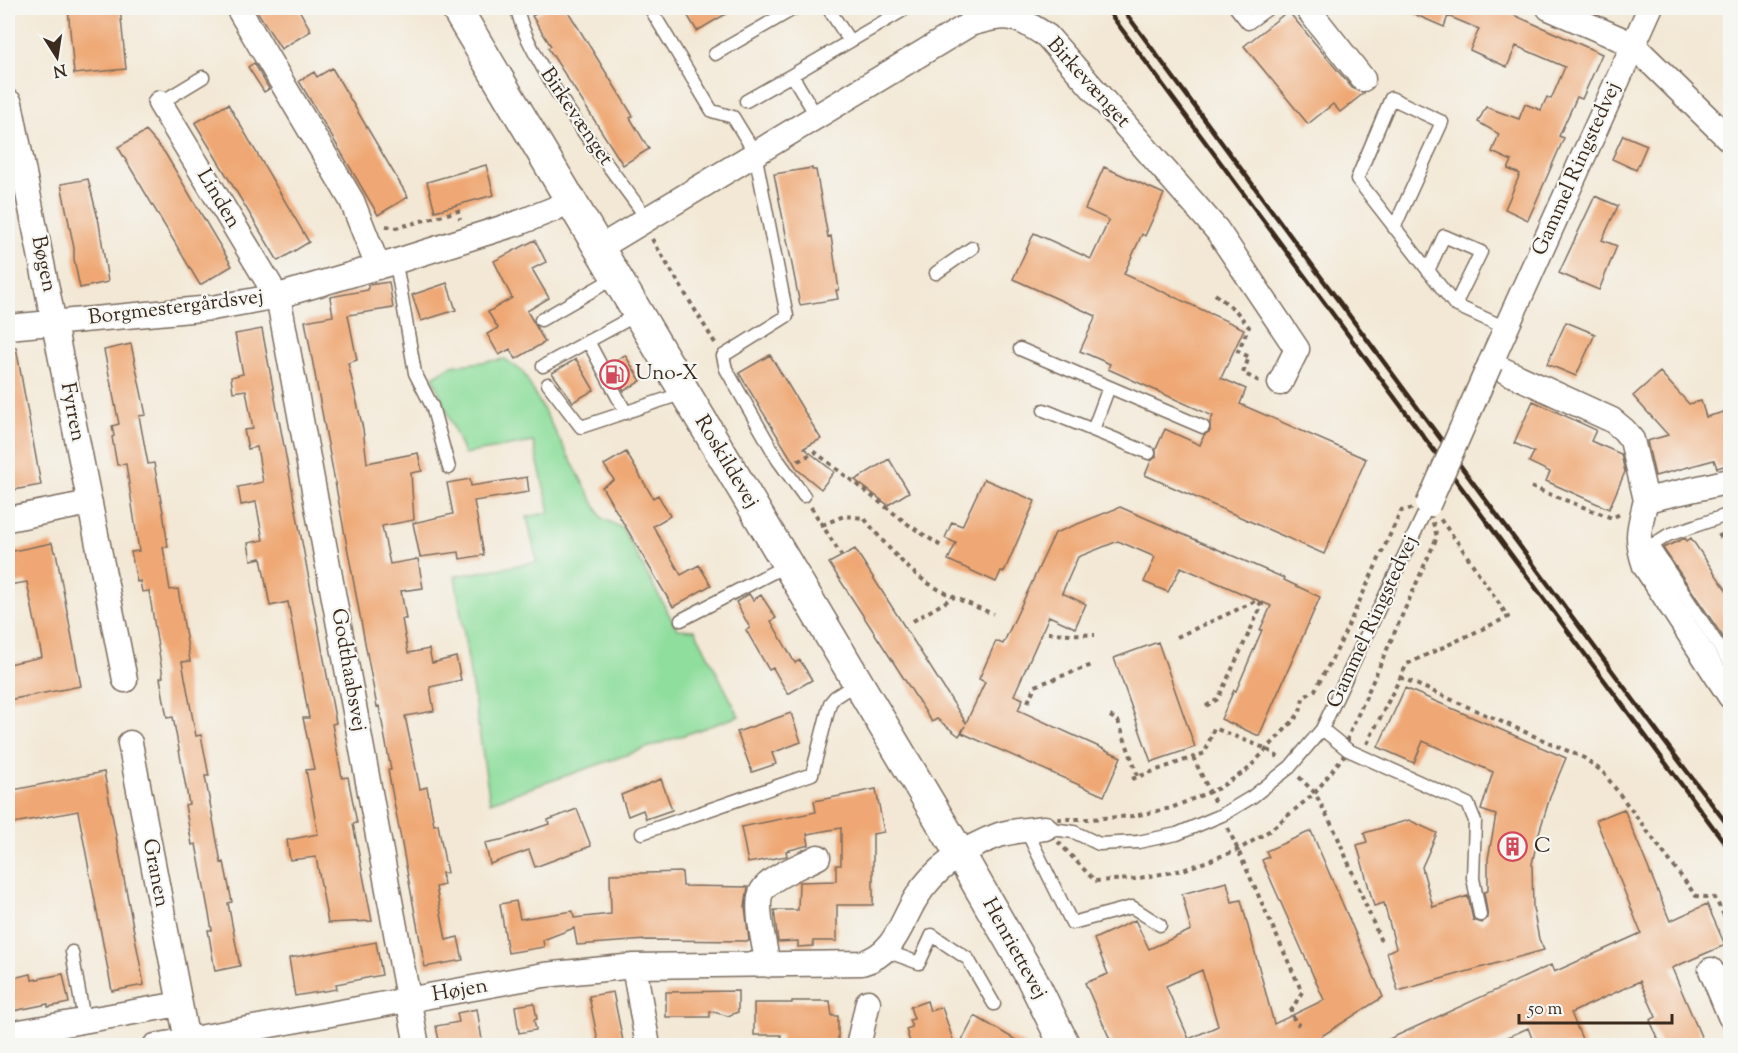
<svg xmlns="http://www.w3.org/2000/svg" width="1738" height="1053" font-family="'Sorts Mill Goudy',serif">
  <rect width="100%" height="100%" fill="#f6f6f2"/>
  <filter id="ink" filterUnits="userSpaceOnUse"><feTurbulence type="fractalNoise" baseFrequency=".0167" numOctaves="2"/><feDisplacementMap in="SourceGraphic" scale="12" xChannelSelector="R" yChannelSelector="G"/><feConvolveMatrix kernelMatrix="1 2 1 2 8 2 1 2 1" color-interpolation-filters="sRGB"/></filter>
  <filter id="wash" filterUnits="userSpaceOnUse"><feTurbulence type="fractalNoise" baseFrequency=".008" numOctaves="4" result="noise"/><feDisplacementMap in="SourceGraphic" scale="24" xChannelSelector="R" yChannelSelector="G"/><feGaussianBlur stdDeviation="1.35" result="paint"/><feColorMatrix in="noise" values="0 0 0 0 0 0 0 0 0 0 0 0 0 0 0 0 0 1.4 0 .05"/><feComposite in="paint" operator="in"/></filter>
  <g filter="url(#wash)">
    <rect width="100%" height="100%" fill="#f3e8d5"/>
    <path fill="#8fde9d" stroke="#65845e" stroke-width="1.5" d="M505 359 523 372 602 518 622 528 677 629 695 630 739 716 490 802 455 576 537 562 527 517 550 512 533 442 464 454 433 377 451 366Z"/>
    <g id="blocks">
      <path fill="#efa875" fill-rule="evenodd" d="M68 8H120L126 69 74 74Z
        M255 8H298L311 31 281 49Z
        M546 8H566L633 116 630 118 649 149 623 165 548 48 551 46 532 16Z
        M695 8H736L697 31 686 13Z
        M1400 8H1498L1602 54 1582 99 1577 97 1559 136 1564 138 1528 220 1505 209 1520 174 1508 169 1512 161 1492 152 1499 134 1478 122 1486 107 1519 119 1525 104 1541 110 1547 97 1551 99 1565 67 1516 46 1507 67 1470 50 1479 29 1448 16 1444 27Z
        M1288 11 1352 88 1364 93 1340 112 1333 104 1308 124 1244 46Z
        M254 63 269 89 264 92 248 67Z
        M332 68 408 197 378 215 299 81 314 72 317 77Z
        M228 104 309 242 278 261 195 123Z
        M146 131 165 153 232 266 200 285 118 147Z
        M1623 135 1647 145 1636 170 1612 159Z
        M486 165 494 195 435 211 427 182Z
        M1104 167 1164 194 1145 236 1142 234 1124 274 1244 329 1221 378 1246 389 1240 404 1366 459 1324 554 1145 475 1151 461 1156 457V449L1165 429 1200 445 1204 435 1210 431V422L1213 416 1108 369 1110 364 1080 351 1096 316 1013 279 1034 233 1091 259 1109 220 1085 209Z
        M812 168V170H816L828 237 831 236 839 290H836L838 299 800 305 774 174Z
        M88 179 99 223 108 282 80 288 74 259V248L61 184Z
        M1595 196 1618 206 1602 240 1617 246 1599 290 1559 273Z
        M535 240 546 262 532 269 549 298 527 311 545 342 516 359 510 349 499 355 487 334 498 328 488 312 512 298 494 261Z
        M389 282 393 308 348 315 357 360 348 363 363 429 367 463 418 453 422 471 411 473 414 520 382 526 390 564 418 559 423 588 401 591 406 619H402L408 653 429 649 432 663 456 657 461 680 430 687 434 711 405 716 420 789 427 787 434 825 438 824 447 873H442L444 885 436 887 446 940 458 937 463 960 425 967 388 770H391L379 706 377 707 305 321 333 316 330 297 368 290V285Z
        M447 283 456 310 421 321 412 295Z
        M1566 322 1595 334 1576 376 1547 364Z
        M262 329 336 723 332 724 342 778 348 777 357 823 353 824 372 921 328 923 316 857 290 860 287 840 318 834 306 770 314 769 303 718H309L288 602 270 606 261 558 251 560 248 543 263 540 256 502 241 505 238 487 263 482 257 447 248 449 244 430 253 429 246 390 233 392 231 377 243 374 235 334Z
        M131 344 146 415 139 416 148 464 154 463 163 512 168 547H163L170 590 178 589 190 661 182 662 196 736 201 735 209 776H205L221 863 224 862 232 902 228 903 240 966 215 971 208 930H212L196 844 192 845 185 805 189 804 173 717 167 718 160 678 163 677 149 591 142 592 140 581 137 582 131 552 139 551 126 464 117 465 112 437 114 436 112 426 119 424 104 350Z
        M8 347H16L41 485 8 491Z
        M625 355 641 381 624 391 609 364Z
        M770 355 821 439 804 448 834 472 821 489 798 470 739 373Z
        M576 359 594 390 573 402 552 373Z
        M1660 372 1689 404 1701 401 1706 417 1731 410V464L1717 468 1714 460 1655 476 1647 441 1668 435 1633 396Z
        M1533 401 1596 430 1591 441 1621 454 1625 472 1609 509 1546 481 1550 472 1529 462 1534 452 1514 443Z
        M626 452 653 498 658 495 670 516 653 526 681 575 699 565 711 585 673 607 602 487 614 480 604 465Z
        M889 459 909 492 888 505 855 480Z
        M527 477 529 492 474 501 484 555 460 559 459 552 420 557 413 523 453 514 447 483 470 479 471 486Z
        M984 479 1035 501 1004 572 1001 571 996 582 948 560 956 543 945 538 952 522 962 526Z
        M1120 507 1284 578V580L1320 597 1259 736 1221 719 1234 690 1236 691 1262 630H1260L1271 606 1181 567 1168 592 1144 582 1155 557 1118 541 1078 557 1062 593 1086 604 1075 628 1049 616 1014 695 1023 699 1018 710 1121 757 1104 796 962 733 965 726 959 736 937 719 932 722 829 563 855 549 966 723 985 682 979 679 996 641 1003 644 1055 533Z
        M1685 538 1687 541 1691 538 1731 597V649L1663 548Z
        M52 543 54 552H56L81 686 8 700V664L42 657 27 582 8 585V552Z
        M749 594 753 600 761 595 776 618 771 621 795 663 800 660 812 680 788 694 773 668 769 670 746 630 750 628 736 602Z
        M1158 642 1195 747 1151 762 1114 658Z
        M1405 688 1566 758 1551 794 1538 836 1532 864 1533 908 1539 939 1544 950 1398 991 1387 952 1396 948 1384 903 1374 906 1357 845 1367 842 1364 833 1409 820 1437 833 1422 867 1433 907 1468 896 1473 920 1482 923 1488 917 1484 892 1488 891V859L1496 815 1481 810 1493 772 1423 741 1414 763 1378 747Z
        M791 713 801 742 772 753 776 764 752 772 737 732Z
        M104 772 144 985 112 991 78 811 8 824V791Z
        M661 779 672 810 646 819 643 810 628 816 621 795Z
        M876 789 884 832 873 834V905H837V941H813V946L798 947V941L778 942 774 910H798L799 882 836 881V865H841V828L807 834 809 845 786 851 787 856 748 863 741 827 816 812 814 801Z
        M577 809 591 846 535 867 529 850 490 864 485 843 505 839 549 824 548 820Z
        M1624 809 1670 921 1707 904 1725 945 1672 968 1705 1046H1661L1650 1020 1656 1017 1640 981 1571 1013 1585 1046H1535L1528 1028 1488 1046H1374L1551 965 1554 972 1641 933 1596 820Z
        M1311 831 1383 997 1320 1037 1324 1046H1113L1085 983 1108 974 1094 939 1135 920 1149 949 1191 930 1182 894 1227 882 1232 902 1241 900 1274 1024 1324 1000 1262 860 1269 857 1266 851ZM1202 970 1218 1026 1189 1039 1166 986Z
        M682 872 683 886 748 887 745 906 749 941 646 940 577 945 574 928 543 940 544 947 508 953 500 904 516 901 520 919 573 911 574 918 611 914 610 874Z
        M376 942 382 975 336 984 337 989 295 996 289 958Z
        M31 974 32 980 63 974 69 1003 48 1007V1004L8 1012V979Z
        M738 991V1012L728 1016 710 1011V1017H666V992Z
        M613 992 624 1046H599L589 996Z
        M792 1001H830L832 1016H838V1041H815V1046H781V1035H754V1003H792Z
        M927 1001 930 1011 942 1007 955 1046H911L906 1029 912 1027 909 1020 914 1019 910 1007Z
        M534 1003 537 1019 534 1020 536 1030 519 1033 515 1006Z
        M477 1009 483 1046H440L436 1026 459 1022 457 1013Z
        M975 1016 1026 1046H959Z"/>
    </g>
  </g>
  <g filter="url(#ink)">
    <use href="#blocks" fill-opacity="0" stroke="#7b6c5e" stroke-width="1.5"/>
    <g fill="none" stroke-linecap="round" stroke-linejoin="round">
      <defs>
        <path id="service" d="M517 8C521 28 530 44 540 63 570 119 611 168 648 220
          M650 8 712 111 733 117 755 153 787 316 723 356 726 369 778 460 804 496
          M828 8 849 40
          M1236 8 1248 23 1269 8
          M715 54 795 8
          M746 101 792 75
          M160 103 203 77
          M817 117 792 75 907 8
          M1394 228 1442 122 1391 98 1357 179 1455 305 1506 328
          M394 262 398 275 415 373 432 406 449 468
          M1428 271 1444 236 1481 252 1455 305
          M936 273 972 248
          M541 320 616 277
          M588 341 626 413
          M1020 349 1203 427
          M543 366 638 314
          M548 384 581 427 684 393
          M1044 410 1149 453
          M1093 430 1109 387
          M1641 536 1655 550 1730 663
          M1651 546 1668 535 1730 514
          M681 620 787 565
          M1322 729 1348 750 1468 804 1475 821 1473 878 1480 915
          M1045 828 1074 832 1099 844 1138 842 1177 834 1222 815 1252 797 1290 767 1322 729 1428 505
          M1026 830 1072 923 1132 907 1160 925
          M642 833 812 774 830 703 835 697 857 683
          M886 951 919 963 932 935 968 959 994 1004
          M72 952 84 1020"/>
        <path id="minor" d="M238 8 352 201 378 267
          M1307 8 1363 79
          M1549 8 1632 44 1730 140
          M1650 8 1490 364 1612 420 1624 430 1632 440 1646 500 1730 481
          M160 103 270 285 273 296
          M8 104 10 103 125 680
          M599 248 970 24C1009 13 1013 14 1047 36L1217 230 1297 349 1280 383
          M278 296 417 1046
          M8 327 212 308 278 296 394 262 521 222 554 209 570 199
          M1646 500C1639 529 1635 537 1645 566L1730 696
          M8 519 90 503
          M130 743 188 1046
          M768 965C765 948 754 904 762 891 771 876 803 865 818 857
          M634 966 648 1046
          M1711 970 1730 1016
          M8 1034 180 1004
          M155 1046 544 975 634 966 862 963C895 954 900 924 916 898 933 869 968 846 999 835 1013 830 1030 830 1045 828
          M858 1046 868 1002"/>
        <path id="tertiary" d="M456 8 960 854 1032 979 1065 1046"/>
      </defs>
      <use href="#service" stroke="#7b6c5e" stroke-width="15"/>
      <use href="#minor" stroke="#7b6c5e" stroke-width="27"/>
      <use href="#tertiary" stroke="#7b6c5e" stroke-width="33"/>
      <path stroke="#7b6c5e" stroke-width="4" stroke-dasharray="4.5 4.5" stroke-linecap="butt" d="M386 226 396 228 458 211 460 219
        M652 239 715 343
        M1215 294 1236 311 1249 327 1238 351 1249 357 1243 373 1259 381
        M798 461 815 452 909 525 944 548
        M1531 487 1612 518 1620 514
        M1428 505 1437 537 1348 737V750L1315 793 1269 831 1238 850 1183 870 1134 879 1095 881 1045 828V819H1089L1134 816 1171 808 1219 788 1247 770 1294 720 1300 712 1303 698 1315 690 1337 650 1401 511Z
        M811 507 841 555
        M822 525 844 516 864 518C881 539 897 559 918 576 940 593 968 603 993 614
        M1719 534 1730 552
        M913 621 954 597
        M1048 633 1095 635
        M1177 637 1256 601 1262 605 1218 699 1206 706
        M1400 677 1584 758 1603 772 1696 896 1715 898 1730 927
        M1028 702 1035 686 1092 665
        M1110 716 1118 721 1138 776
        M1367 744 1407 664 1508 617 1459 544 1440 519
        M1193 757 1215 803
        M1299 777 1315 793 1336 833 1382 944
        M1132 779 1205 753 1214 728 1267 749 1278 757
        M1228 828 1302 992 1291 1011 1295 1022 1299 1025
        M1726 956 1729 953 1730 940"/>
      <use href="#service" stroke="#fff" stroke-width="12"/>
      <use href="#minor" stroke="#fff" stroke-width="24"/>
      <use href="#tertiary" stroke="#fff" stroke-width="30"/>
      <path stroke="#3b2a1e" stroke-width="4.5" d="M1106 8 1730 850
        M1122 8 1664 741 1730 828"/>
      <defs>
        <path id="minor-bridge" d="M1428 505 1490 364"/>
      </defs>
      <use href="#minor-bridge" stroke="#7b6c5e" stroke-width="27" stroke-linecap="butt"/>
      <use href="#minor-bridge" stroke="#fff" stroke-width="24"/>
    </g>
  </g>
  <defs>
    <symbol id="fuel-ring" viewBox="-11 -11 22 22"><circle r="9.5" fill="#f6f6f2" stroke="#d1495b" stroke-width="1.5"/><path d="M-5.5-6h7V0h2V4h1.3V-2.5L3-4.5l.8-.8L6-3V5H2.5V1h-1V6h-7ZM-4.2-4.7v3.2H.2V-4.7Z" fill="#d1495b"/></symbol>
    <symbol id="building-ring" viewBox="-11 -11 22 22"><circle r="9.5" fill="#f6f6f2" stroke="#d1495b" stroke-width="1.5"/><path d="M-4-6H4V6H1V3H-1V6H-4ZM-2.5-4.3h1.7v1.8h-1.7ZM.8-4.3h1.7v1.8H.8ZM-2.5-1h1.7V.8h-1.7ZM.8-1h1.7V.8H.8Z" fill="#d1495b"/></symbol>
  </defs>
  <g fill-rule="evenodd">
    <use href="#fuel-ring" x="598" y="358" width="33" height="33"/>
    <use href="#building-ring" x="1496" y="830" width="33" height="33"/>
  </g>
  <g text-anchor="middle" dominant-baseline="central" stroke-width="4.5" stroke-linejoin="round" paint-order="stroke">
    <g font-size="21" fill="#3b2a1e" stroke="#f6f6f2">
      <text transform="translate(1088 83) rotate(48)">Birkevænget</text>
      <text transform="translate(576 117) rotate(56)">Birkevænget</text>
      <text transform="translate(1577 169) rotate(-66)">Gammel Ringstedvej</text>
      <text transform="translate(218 199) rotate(59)">Linden</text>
      <text transform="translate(43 264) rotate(78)">Bøgen</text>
      <text transform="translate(176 308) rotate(-7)">Borgmestergårdsvej</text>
      <text transform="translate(72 412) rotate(79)">Fyrren</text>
      <text transform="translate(726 462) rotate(59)">Roskildevej</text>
      <text transform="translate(1373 622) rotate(-65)">Gammel Ringstedvej</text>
      <text transform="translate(348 670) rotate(80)">Godthaabsvej</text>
      <text transform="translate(155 873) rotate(79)">Granen</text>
      <text transform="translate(1014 949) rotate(61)">Henriettevej</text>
      <text transform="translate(460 991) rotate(-10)">Højen</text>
    </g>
    <g font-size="21" fill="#3b2a1e" stroke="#f6f6f2" text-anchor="start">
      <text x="635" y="374">Uno-X</text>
      <text x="1534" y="847">C</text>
    </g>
  </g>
  <rect width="1738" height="1053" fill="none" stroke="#f6f6f2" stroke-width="30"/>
  <g transform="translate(57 57) rotate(168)" stroke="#f6f6f2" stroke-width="4.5" paint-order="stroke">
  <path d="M0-4.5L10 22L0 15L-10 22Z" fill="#3b2a1e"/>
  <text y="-9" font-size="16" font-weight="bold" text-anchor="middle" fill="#3b2a1e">N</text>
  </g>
  <path d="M1519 1014v9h153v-9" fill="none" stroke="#3b2a1e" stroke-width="3"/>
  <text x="1528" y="1014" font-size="18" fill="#3b2a1e" stroke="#f6f6f2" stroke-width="4.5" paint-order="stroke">50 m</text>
</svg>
